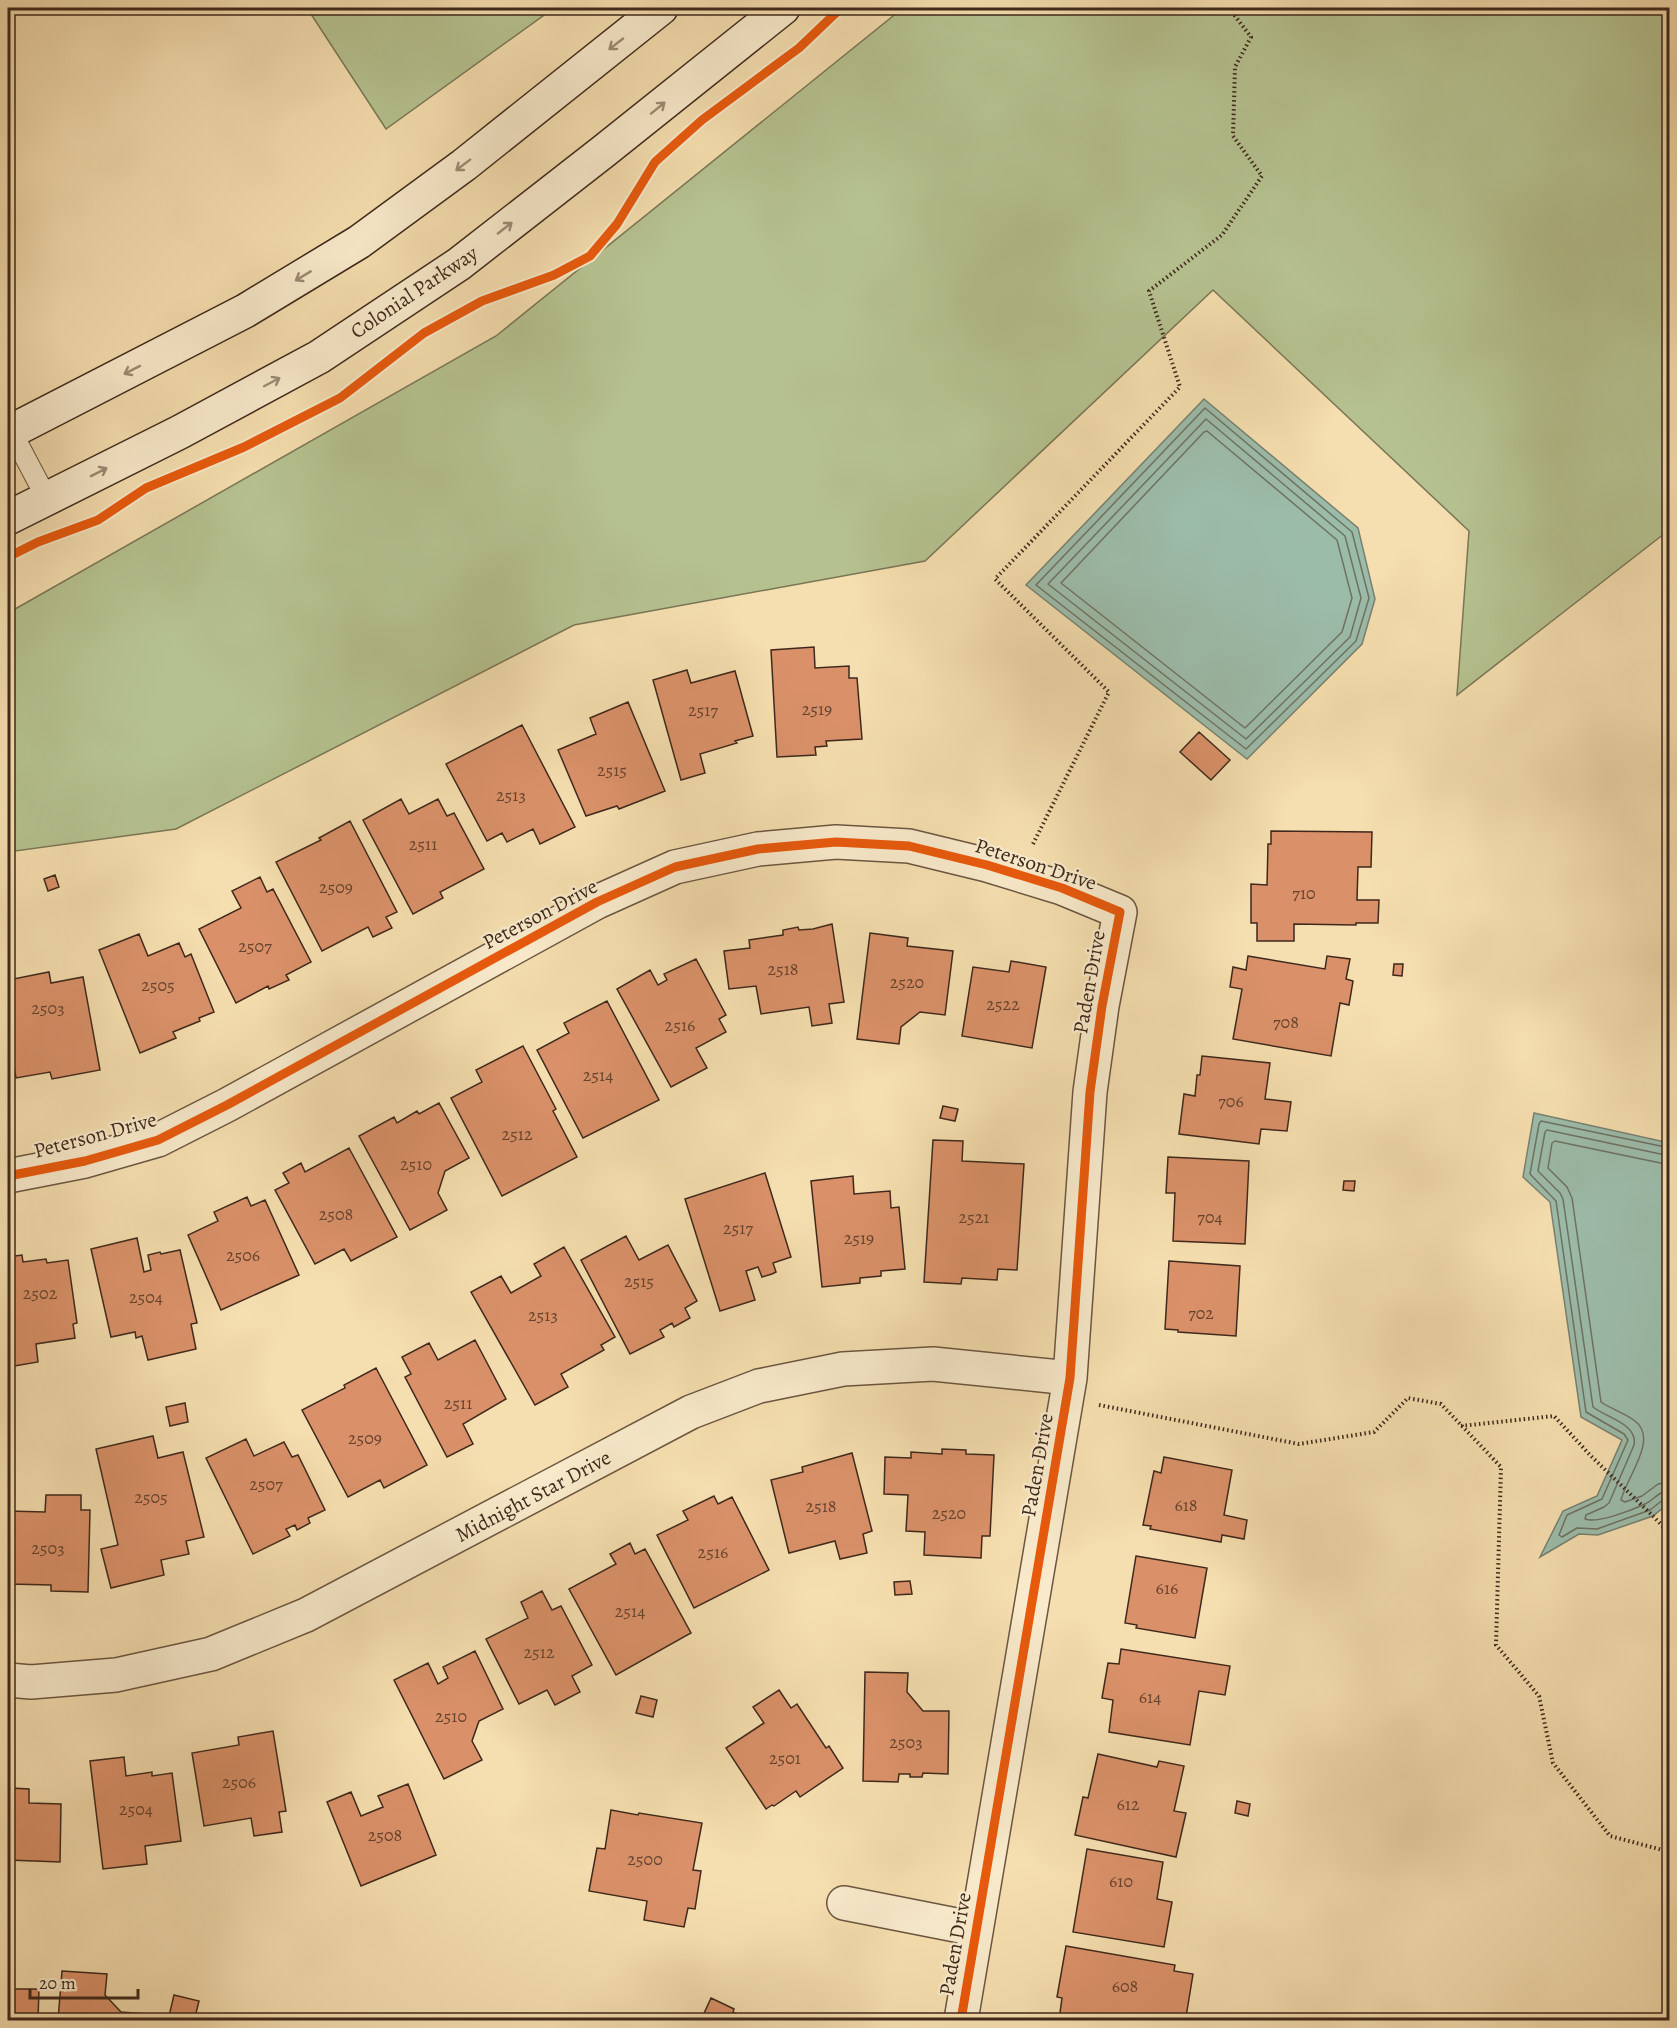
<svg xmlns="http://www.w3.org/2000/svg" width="1677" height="2028" font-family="Alegreya,serif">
  <rect width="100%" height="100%" fill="#f5deaf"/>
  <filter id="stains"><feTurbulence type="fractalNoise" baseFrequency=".00333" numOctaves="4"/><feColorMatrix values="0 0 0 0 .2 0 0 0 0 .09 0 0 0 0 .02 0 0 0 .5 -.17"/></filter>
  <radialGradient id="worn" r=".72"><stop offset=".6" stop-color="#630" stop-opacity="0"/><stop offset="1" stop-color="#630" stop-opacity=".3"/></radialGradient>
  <path fill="#b5c290" stroke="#7a7656" stroke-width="1.5" d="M307 8H554L386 129Z
    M903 8H1669V530L1457 695 1469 531 1213 290 925 561 574 625 176 829 8 852V613L496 336Z"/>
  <path fill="#9cbcaa" stroke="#778171" stroke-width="1.5" d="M1204 399 1358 528 1375 599 1362 644 1247 759 1026 585Z
    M1534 1113 1670 1143 1669 1503 1653 1516 1598 1535 1579 1534 1540 1557 1563 1511 1597 1496 1622 1440 1581 1417 1550 1202 1523 1177Z"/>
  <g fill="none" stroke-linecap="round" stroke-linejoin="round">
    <path stroke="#6e7263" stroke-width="1.5" d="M1205 408 1352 532 1369 598 1356 641 1246 749 1036 585Z
      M1206 419 1345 536 1361 598 1350 637 1246 739 1048 584Z
      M1207 431 1337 540 1352 598 1342 632 1245 728 1061 583 1204 432Z
      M1670 1148 1541 1121 1539 1124 1530 1174 1556 1201 1586 1412 1624 1434 1628 1440 1602 1499 1567 1515 1559 1535 1562 1537 1577 1528 1597 1529 1650 1510 1664 1499 1670 1498
      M1670 1156 1547 1130 1545 1132 1538 1171 1560 1193 1563 1199 1593 1407C1607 1418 1638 1424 1634 1445L1609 1503 1604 1507 1586 1515 1585 1519C1597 1524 1632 1510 1645 1504 1654 1500 1658 1491 1670 1491
      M1670 1165 1555 1141 1552 1143 1548 1168 1567 1187 1572 1198 1601 1402C1611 1409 1625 1413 1635 1421 1659 1439 1626 1478 1621 1500L1625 1502 1642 1496 1658 1484 1670 1482"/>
  </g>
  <path fill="#da9169" stroke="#3f291c" stroke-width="1.5" d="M814 647 815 668 849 666V678H857L862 739 826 741 827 746 815 747 816 755 777 757 771 650Z
    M687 670 691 683 735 671 753 736 735 741 737 743 700 754 705 773 681 780 653 680Z
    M628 702 665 791 619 809 617 806 586 816 558 750 596 734 590 718Z
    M522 725 575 827 540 844 533 829 507 842 502 833 487 841 446 764Z
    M1199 732 1230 760 1211 780 1180 752Z
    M401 799 409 814 438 799 447 816 454 813 484 869 440 892 443 898 413 914 363 820Z
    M350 821 397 912 386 917 392 928 373 937 368 927 322 951 276 862 321 840 319 838Z
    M1271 831 1372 832 1371 867H1358L1357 900H1379L1378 923H1356V925L1294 924V941H1257V923H1251V884L1267 885 1268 844H1271Z
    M55 875 59 887 48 891 44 879Z
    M260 877 267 892 273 889 311 962 286 975 289 980 269 989 268 986 236 1003 199 929 241 908 232 891Z
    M832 924 844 1002 829 1004 832 1023 812 1026 809 1007 761 1014 756 986 729 989 724 951 750 948 749 940 783 935V930L798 927 799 930 813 929Z
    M870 933 908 938 907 946 953 951 945 1015 920 1012 901 1027 899 1044 857 1039Z
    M139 934 148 956 179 943 185 957 191 954 214 1012 199 1018 200 1021 173 1032 176 1038 140 1053 99 950Z
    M1248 956 1325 969 1327 956 1350 959 1346 979 1353 981 1349 1005 1340 1003 1331 1056 1233 1039 1242 989 1230 987 1233 967 1246 970Z
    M696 959 726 1015 719 1019 726 1032 696 1048 707 1068 671 1087 617 989 650 970 658 985 667 980 664 974Z
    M1011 961 1046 967 1032 1048 962 1036 973 967 1009 972Z
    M1394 964H1403L1402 976 1393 975Z
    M49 972 51 983 83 977 100 1070 52 1079 50 1072 16 1078 8 1034V980Z
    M607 1001 659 1100 583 1138 537 1050 569 1033 564 1023Z
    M523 1046 556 1109 553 1111 577 1157 502 1196 451 1098 482 1082 476 1070Z
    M1202 1056 1270 1063 1265 1099 1291 1102 1287 1131 1261 1129 1259 1144 1179 1134 1184 1094 1195 1096 1197 1075H1200Z
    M439 1103 469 1158 445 1171 438 1193 447 1210 410 1230 359 1136 394 1117 397 1123 417 1111 419 1114Z
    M943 1106 958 1109 955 1121 940 1118Z
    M933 1140 963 1141 962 1161 1024 1164 1017 1270 998 1269 997 1280 962 1278 961 1284 924 1282Z
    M349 1148 397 1237 351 1261 344 1249 315 1264 275 1190 289 1183 283 1173 301 1163 305 1172Z
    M1168 1157 1249 1161 1245 1244 1173 1241 1175 1193H1166Z
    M765 1173 791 1257 773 1263 776 1272 772 1274 762 1277 758 1267 746 1271 755 1300 720 1311 685 1199Z
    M853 1176 854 1194 890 1191 891 1208 899 1207 905 1269 881 1271V1276L860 1278V1283L822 1287 811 1181Z
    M1344 1181H1355L1354 1191 1343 1190Z
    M247 1197 251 1206 265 1200 299 1275 221 1310 188 1235 218 1221 214 1212Z
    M626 1236 639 1260 668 1245 697 1301 685 1308 690 1318 674 1327 672 1323 660 1330 664 1337 630 1354 581 1260Z
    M137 1238 144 1272 151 1270 148 1255 160 1252 161 1254 180 1250 197 1323 191 1324 196 1349 148 1360 142 1336 136 1338 135 1332 111 1337 91 1249Z
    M564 1247 615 1337 601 1345 604 1350 561 1374 568 1387 535 1405 471 1292 501 1276 511 1293 541 1276 534 1264Z
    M22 1255 23 1262 46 1259 47 1263 68 1260 77 1323 73 1324 75 1338 36 1344 38 1362 8 1367V1257Z
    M1169 1261 1240 1266 1236 1336 1178 1332V1330L1165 1329Z
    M475 1340 506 1399 463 1424 473 1444 447 1457 405 1377 411 1374 402 1357 429 1343 438 1360Z
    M376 1368 427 1465 384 1488 380 1480 348 1497 302 1410 345 1388 344 1385Z
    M185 1403 188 1422 170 1426 166 1407Z
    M153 1436 158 1458 183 1452 204 1537 186 1541 189 1554 161 1560 164 1575 111 1588 101 1549 118 1545 96 1449Z
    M246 1439 254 1456 284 1442 292 1457 298 1455 325 1510 308 1518 310 1523 297 1530 295 1525 286 1529 290 1536 253 1554 206 1458Z
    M942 1449 966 1450V1454L994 1455 990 1536H982L981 1558 924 1555 925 1532 906 1531 908 1495 884 1494 885 1457 911 1458V1452L942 1454Z
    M852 1453 872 1531 863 1534 867 1553 840 1559 835 1541 789 1553 771 1480 803 1472 802 1467Z
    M1164 1457 1232 1470 1224 1515 1247 1520 1244 1539 1222 1535 1221 1542 1150 1529 1151 1526 1143 1525 1154 1471 1161 1473Z
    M46 1495H81V1510H90L88 1592 51 1591V1585L8 1584V1511L45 1512Z
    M714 1496 718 1504 732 1497 769 1570 694 1608 657 1535 688 1520 683 1511Z
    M630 1543 635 1554 645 1549 691 1633 616 1675 569 1589 616 1564 610 1554Z
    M1136 1556 1207 1568 1195 1638 1136 1628 1137 1625 1125 1623Z
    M910 1581 912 1594 895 1595 894 1582Z
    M542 1591 552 1610 561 1606 592 1665 572 1676 580 1692 555 1705 547 1690 519 1704 486 1639 528 1618 521 1602Z
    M1121 1649 1230 1666 1225 1695 1199 1691 1190 1745 1109 1732 1113 1700 1102 1698 1108 1663 1119 1664Z
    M475 1651 503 1709 479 1721 472 1741 482 1760 444 1779 394 1680 428 1663 438 1684 448 1678 443 1667Z
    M865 1672 908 1673 907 1692 923 1711H949L948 1774 923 1773 922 1777H910V1774H899L898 1782 863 1781Z
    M779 1690 791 1708 797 1704 826 1748 829 1746 843 1768 800 1797 796 1791 774 1806 772 1805 766 1809 726 1748 764 1723 753 1707Z
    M641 1696 657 1700 653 1717 636 1713Z
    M273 1731 286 1811 279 1812 282 1832 254 1836 251 1818 204 1826 192 1753 239 1745 238 1737Z
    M1098 1754 1157 1767 1159 1761 1184 1766 1174 1811 1186 1813 1176 1857 1075 1835 1083 1797 1088 1798Z
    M124 1757 126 1776 152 1772V1776L172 1773 181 1841 145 1846 147 1864 103 1869 90 1761Z
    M8 1761 12 1762 11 1788 29 1789V1803L61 1804 60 1862 8 1860Z
    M408 1784 436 1855 361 1886 327 1802 351 1792 361 1816 383 1807 378 1796Z
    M1237 1801 1250 1804 1248 1816 1235 1813Z
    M611 1810 638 1815 639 1813 702 1823 693 1870 701 1871 695 1909 688 1908 684 1927 644 1920 647 1901 589 1891 597 1848 605 1849Z
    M1087 1849 1163 1862 1157 1899 1172 1902 1164 1947 1073 1932Z
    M1066 1946 1175 1965 1174 1971 1193 1974 1186 2017 1167 2014 1165 2020H1059L1062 1998 1057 1997Z
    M62 1971 107 1974 105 1995 121 2012 145 2014 144 2020H58Z
    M8 1989H39L38 2020H8Z
    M174 1995 199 2001 195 2017 209 2020H168Z
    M711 1998 734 2009 733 2012 752 2020H701Z"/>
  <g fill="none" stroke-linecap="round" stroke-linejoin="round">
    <defs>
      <path id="lane" d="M8 425 47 499"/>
      <path id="street" d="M8 1176 85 1161 158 1140 227 1105 597 902 675 867 758 849 836 842 909 846 987 865 1062 888 1120 912 1102 1006 1090 1092 1070 1378 961 2020
        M8 1680 31 1682 116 1675 211 1654 306 1615 691 1412 759 1386 843 1369 933 1364 1070 1378
        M844 1903 976 1929"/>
      <path id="secondary" d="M8 433 245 311 359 242 464 165 661 8
        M8 518 180 432 319 357 459 264 604 151 783 8"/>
    </defs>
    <use href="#lane" stroke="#6c5641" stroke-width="22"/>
    <use href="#street" stroke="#6c5641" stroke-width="36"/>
    <use href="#secondary" stroke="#3f291c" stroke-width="36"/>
    <path stroke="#3f291c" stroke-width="4" stroke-dasharray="1.5 3" stroke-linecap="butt" d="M1033 844 1109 692 995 579 1180 387 1149 291 1222 235 1262 176 1233 136 1235 67 1251 37 1229 8
      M1099 1405 1299 1444 1374 1432 1408 1398 1441 1404 1501 1467 1496 1645 1539 1696 1553 1763 1610 1836 1670 1852
      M1461 1426 1554 1416 1591 1456 1653 1516 1670 1534"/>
    <use href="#lane" stroke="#f8eacb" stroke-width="20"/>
    <use href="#street" stroke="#f8eacb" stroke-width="33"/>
    <use href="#secondary" stroke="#f8eacb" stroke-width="33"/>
    <defs>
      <path id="cycleway" d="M8 557 38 542 98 520 146 488 244 447 340 398 424 333 482 301 554 275 590 256 617 224 655 162 702 120 799 48 841 8
        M8 1176 85 1161 158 1140 227 1105 597 902 675 867 758 849 836 842 909 846 987 865 1062 888 1120 912 1102 1006 1090 1092 1070 1378 961 2020"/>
    </defs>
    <use href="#cycleway" stroke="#f8eacb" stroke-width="13"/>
    <use href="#cycleway" stroke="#e8590c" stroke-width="9"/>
  </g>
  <defs><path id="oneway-shaft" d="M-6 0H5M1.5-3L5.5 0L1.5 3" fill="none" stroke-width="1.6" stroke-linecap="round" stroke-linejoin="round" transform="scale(1.5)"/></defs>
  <g stroke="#9c8a74">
    <use href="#oneway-shaft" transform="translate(616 44) rotate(142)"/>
    <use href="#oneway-shaft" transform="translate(658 108) rotate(-39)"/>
    <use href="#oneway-shaft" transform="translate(463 165) rotate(143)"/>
    <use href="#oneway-shaft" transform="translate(505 228) rotate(-38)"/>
    <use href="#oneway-shaft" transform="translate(303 276) rotate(149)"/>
    <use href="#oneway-shaft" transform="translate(132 370) rotate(153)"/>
    <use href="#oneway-shaft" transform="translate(272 382) rotate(-28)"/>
    <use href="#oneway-shaft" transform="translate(99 472) rotate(-27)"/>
  </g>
  <g text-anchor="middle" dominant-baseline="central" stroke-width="4.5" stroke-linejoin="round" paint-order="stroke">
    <g font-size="18" fill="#66432f">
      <text x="817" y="709">2519</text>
      <text x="703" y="710">2517</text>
      <text x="612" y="770">2515</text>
      <text x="511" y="795">2513</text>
      <text x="423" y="844">2511</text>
      <text x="336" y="887">2509</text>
      <text x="1304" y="893">710</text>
      <text x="255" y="946">2507</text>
      <text x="783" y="969">2518</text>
      <text x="907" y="982">2520</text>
      <text x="158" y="985">2505</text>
      <text x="1003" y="1004">2522</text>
      <text x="48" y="1008">2503</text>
      <text x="1286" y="1022">708</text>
      <text x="680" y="1025">2516</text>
      <text x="598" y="1075">2514</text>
      <text x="1231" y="1101">706</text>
      <text x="517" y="1134">2512</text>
      <text x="416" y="1164">2510</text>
      <text x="336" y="1214">2508</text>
      <text x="974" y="1217">2521</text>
      <text x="1210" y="1217">704</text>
      <text x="738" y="1228">2517</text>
      <text x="859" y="1238">2519</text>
      <text x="243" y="1255">2506</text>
      <text x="639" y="1281">2515</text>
      <text x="40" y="1293">2502</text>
      <text x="146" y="1297">2504</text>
      <text x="1201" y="1313">702</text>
      <text x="543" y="1315">2513</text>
      <text x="458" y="1403">2511</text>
      <text x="365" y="1438">2509</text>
      <text x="266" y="1484">2507</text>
      <text x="151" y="1497">2505</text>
      <text x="1186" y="1505">618</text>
      <text x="821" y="1506">2518</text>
      <text x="949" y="1513">2520</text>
      <text x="48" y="1548">2503</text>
      <text x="713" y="1552">2516</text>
      <text x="1167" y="1588">616</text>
      <text x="630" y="1611">2514</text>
      <text x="539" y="1652">2512</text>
      <text x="1150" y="1697">614</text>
      <text x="451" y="1716">2510</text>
      <text x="906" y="1742">2503</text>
      <text x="785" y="1758">2501</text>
      <text x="239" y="1782">2506</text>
      <text x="1128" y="1804">612</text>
      <text x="136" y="1809">2504</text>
      <text x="385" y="1835">2508</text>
      <text x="645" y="1859">2500</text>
      <text x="1121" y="1881">610</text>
      <text x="1125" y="1986">608</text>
    </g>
    <g font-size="21" fill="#3f291c" stroke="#f8eacb">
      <text transform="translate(414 292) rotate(-34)">Colonial Parkway</text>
      <text transform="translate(1036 864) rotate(18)">Peterson Drive</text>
      <text transform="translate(540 914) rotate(-28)">Peterson Drive</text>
      <text transform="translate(1089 982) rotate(-80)">Paden Drive</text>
      <text transform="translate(95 1135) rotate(-15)">Peterson Drive</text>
      <text transform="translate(1037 1465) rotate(-80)">Paden Drive</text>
      <text transform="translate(533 1496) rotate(-28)">Midnight Star Drive</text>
      <text transform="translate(955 1944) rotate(-80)">Paden Drive</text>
    </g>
  </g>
  <rect width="1677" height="2028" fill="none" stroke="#f5deaf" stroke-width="30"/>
  <rect x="9" y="9" width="1659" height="2010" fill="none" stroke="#3f291c" stroke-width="3"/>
  <rect x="15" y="15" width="1647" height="1998" fill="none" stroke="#3f291c" stroke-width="1.5"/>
  <path d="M30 1989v9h108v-9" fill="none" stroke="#3f291c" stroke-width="3"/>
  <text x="39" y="1989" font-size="18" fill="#3f291c" stroke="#f8eacb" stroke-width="4.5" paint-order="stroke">20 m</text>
  <rect width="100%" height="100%" filter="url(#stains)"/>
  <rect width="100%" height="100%" fill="url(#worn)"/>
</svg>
